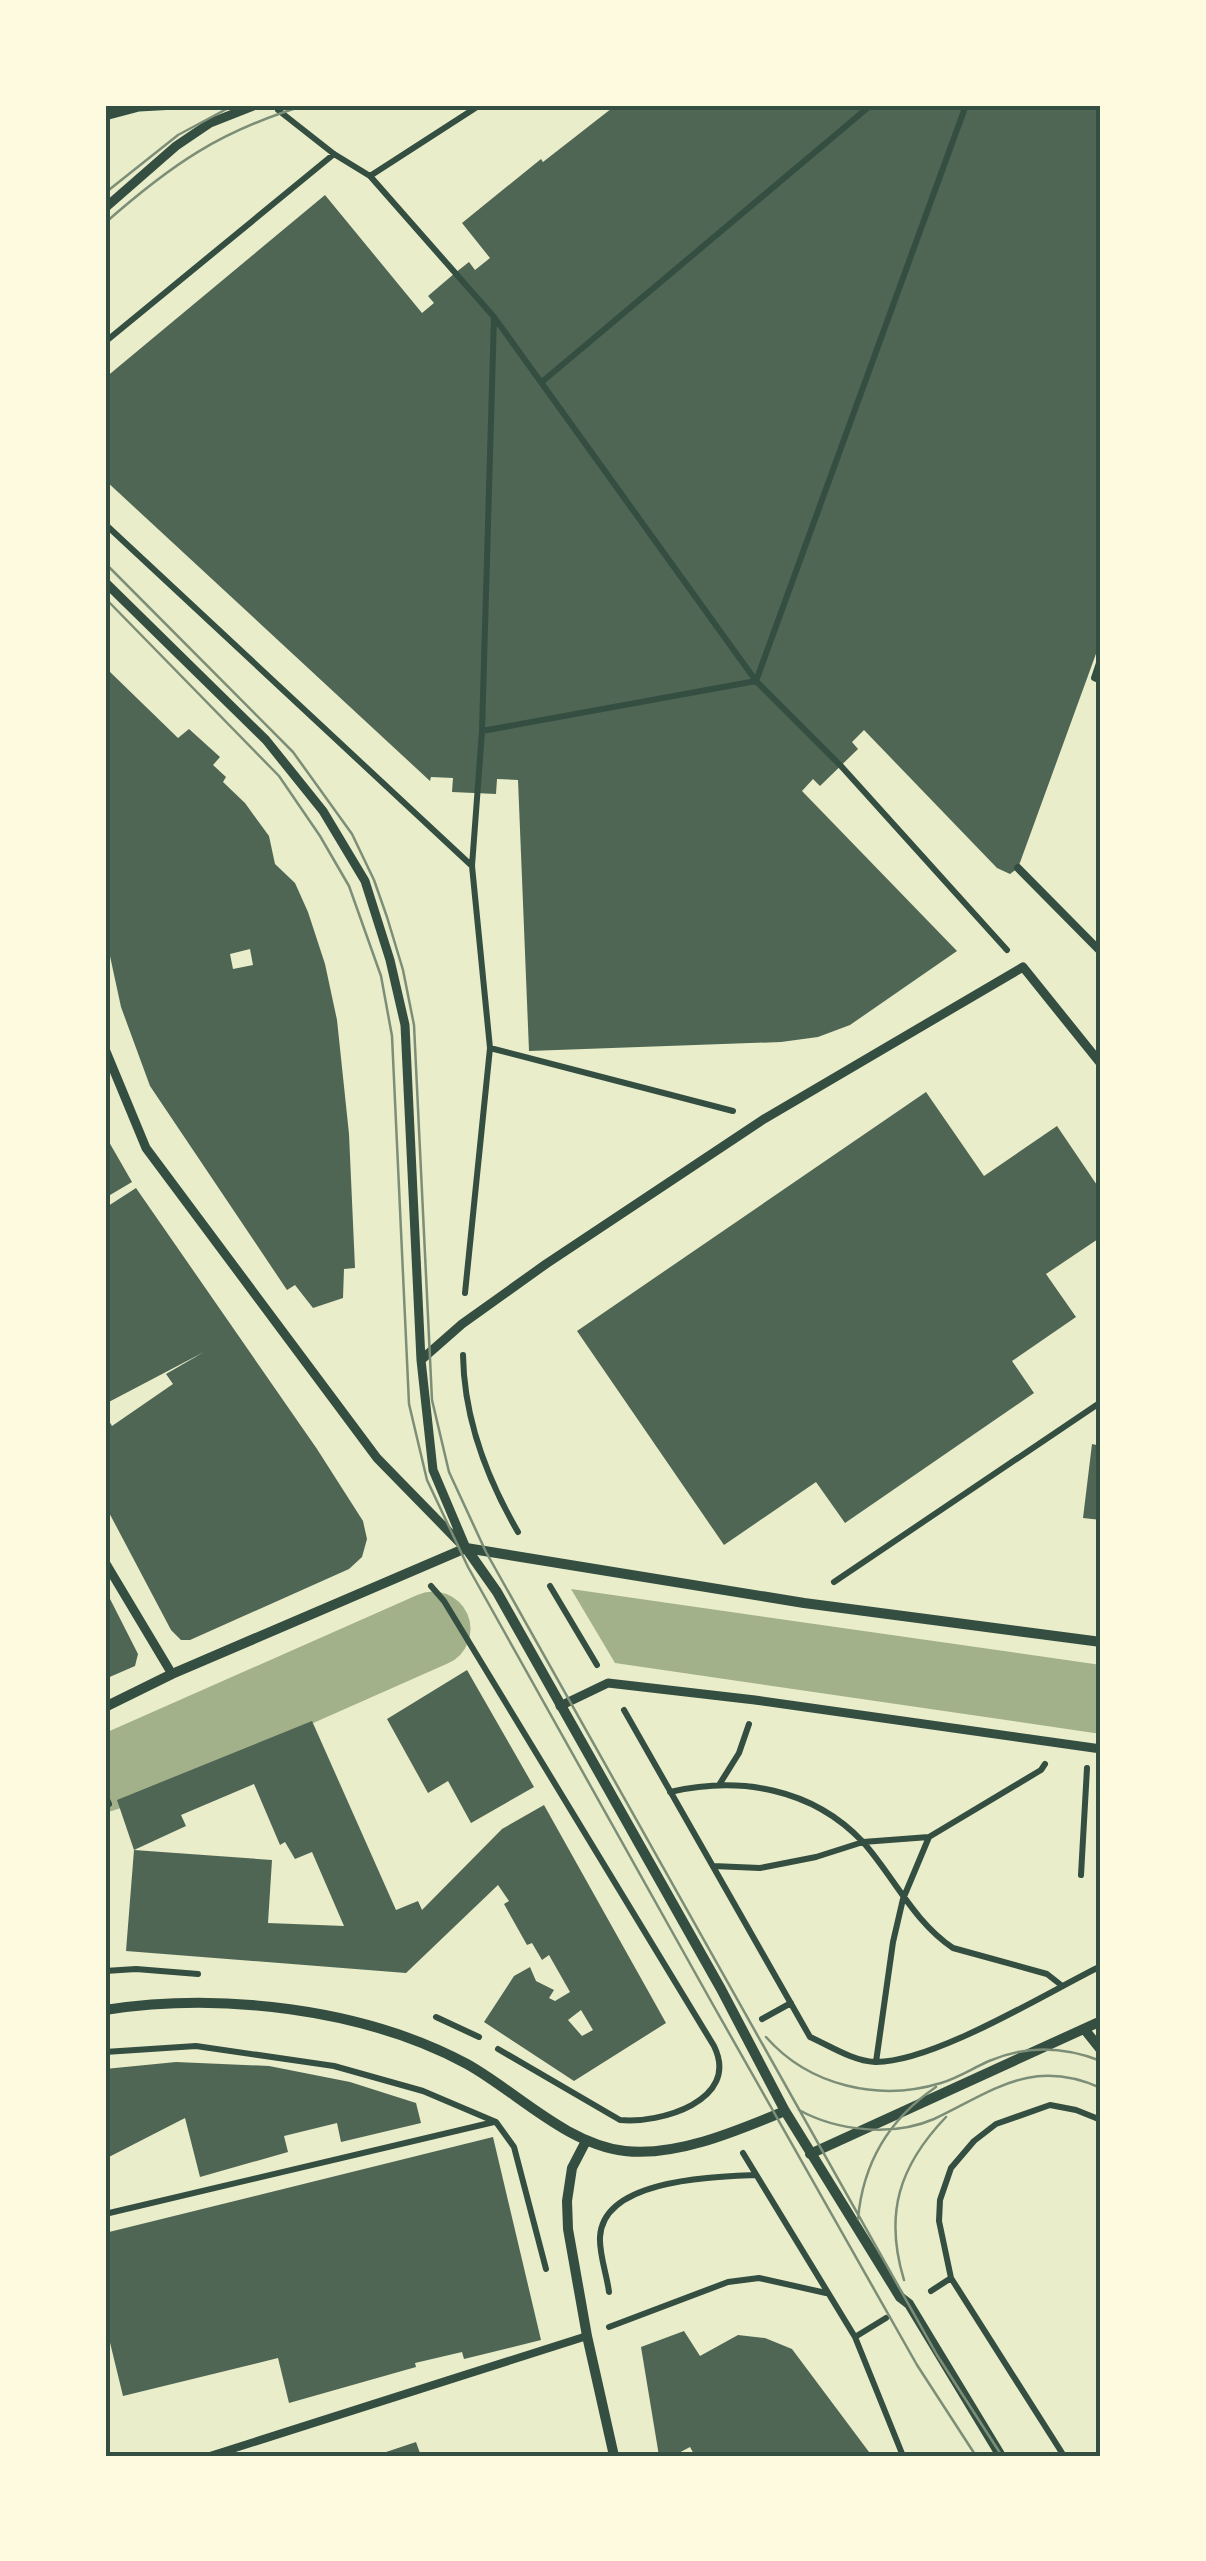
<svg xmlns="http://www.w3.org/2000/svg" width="1206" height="2561" font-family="Lato,sans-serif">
  <rect width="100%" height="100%" fill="#e9edc9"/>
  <path fill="#a3b18a" d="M571 1589 1101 1665V1734L615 1663Z"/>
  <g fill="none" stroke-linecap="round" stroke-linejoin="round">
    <path stroke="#a3b18a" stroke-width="75" d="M105 1774 433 1629"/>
  </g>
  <path fill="#4f6655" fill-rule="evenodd" d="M616 105H1101V640L1018 868 1010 874 997 868 864 730 852 742 858 749 820 786 813 779 802 791 957 951 850 1025 818 1037 781 1042 529 1051 518 780 497 779 496 794 452 792 453 778 431 777 430 781 105 480V378L325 195 422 313 434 303 428 296 455 273 469 262 475 270 490 258 462 223 541 159 543 162Z
    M108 670 178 738 189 729 220 757 213 765 226 777 223 782 245 803 269 836 275 864 295 883 308 912 325 964 337 1020 349 1134 355 1268 344 1269 343 1298 313 1308 295 1285 287 1290 150 1086 121 1007 105 933V674ZM250 949 253 965 233 969 230 954Z
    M926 1092 984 1176 1057 1126 1101 1191V1237L1046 1274 1076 1317 1012 1361 1034 1393 845 1523 816 1482 724 1545 577 1331Z
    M105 1135 132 1182 105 1198Z
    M136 1188 317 1449 363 1521 367 1539 362 1557 349 1569 190 1640H181L171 1630 105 1505V1414L112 1426 173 1384 166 1374 204 1352 105 1404V1208Z
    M1092 1444 1101 1446V1520L1083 1518Z
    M105 1589 138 1654 135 1666 105 1679Z
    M467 1670 534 1787 471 1823 448 1781 428 1793 387 1719Z
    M312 1721 396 1910 418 1901 422 1910 502 1829 544 1805 666 2023 574 2081 484 2022 514 1976 530 1967 536 1981 554 1990 549 1998 555 2001 570 1992 549 1955 542 1960 532 1943 527 1945 504 1904 509 1901 498 1885 406 1973 126 1951 134 1850 272 1860 268 1923 344 1926 312 1852 295 1859 285 1842 280 1845 254 1784 181 1815 186 1826 134 1850 117 1800ZM581 2010 593 2030 582 2036 568 2020Z
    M176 2062 269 2066 350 2082 416 2103 421 2123 341 2142 337 2123 284 2136 288 2152 200 2177 185 2118 105 2159V2069Z
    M493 2137 541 2340 464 2359 462 2352 415 2363 416 2367 289 2403 278 2358 123 2396 105 2322V2233Z
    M684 2331 700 2356 738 2335 765 2338 792 2349 872 2456H695L690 2447 673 2456H659L641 2347Z
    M416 2442 421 2456H377V2455Z"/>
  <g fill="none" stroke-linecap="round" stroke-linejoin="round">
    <path stroke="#344e41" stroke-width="6" d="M278 110 334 154 370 176 494 317 756 681 841 766 1007 950
      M370 176 480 105
      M105 342 334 154
      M543 381 871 105
      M105 524 472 866
      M1101 657 1094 678 1101 681
      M482 731 756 681 966 105
      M490 1048 733 1111
      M465 1293 490 1048 472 866 482 731 494 317
      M463 1355C464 1419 486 1477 518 1532
      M834 1582 1101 1402
      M431 1586 444 1601 714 2046C741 2101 659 2124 620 2120L498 2049
      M550 1586 597 1665
      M624 1710 810 2037C830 2046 853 2061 875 2062 933 2063 1046 1993 1101 1966
      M719 1785 739 1753 749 1724
      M670 1792C740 1776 812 1788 863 1842 894 1877 913 1921 953 1948L1047 1974 1061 1985
      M105 1795 109 1804 105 1807
      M713 1866 760 1868 816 1857 863 1842 929 1837 1041 1770 1045 1764
      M1081 1875 1087 1768
      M105 1971 136 1969 198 1974
      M436 2017 479 2037
      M762 2019 791 2003
      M105 2052 196 2046 334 2066 423 2091 496 2122 514 2147 546 2269
      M876 2062 893 1942 903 1899 929 1837
      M743 2153 855 2337 903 2456
      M105 2214 494 2122
      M931 2291 951 2278
      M609 2292C607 2275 599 2254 600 2237 603 2179 713 2177 756 2175
      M609 2327 728 2282 759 2278 826 2293
      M855 2337 886 2318
      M1064 2456 951 2278 939 2221 940 2200 951 2168 974 2141 996 2124 1050 2105 1076 2110 1101 2120"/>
    <path stroke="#344e41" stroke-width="8" d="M1018 868 1101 952
      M210 2456 587 2336"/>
    <path stroke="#344e41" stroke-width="9" d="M105 116 139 107 175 105
      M105 208 176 146 210 123 256 105
      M105 582 266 740 323 811 365 881 390 960 405 1025 421 1360 433 1470 466 1548
      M105 1049 146 1148 377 1458 460 1543
      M421 1360 462 1324 546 1264 764 1119 1023 967 1101 1064
      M105 1562 172 1674
      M560 1706 608 1683 755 1700 1101 1749"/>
    <path stroke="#344e41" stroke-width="10" d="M466 1548 497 1592 721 1989 785 2111 900 2297 909 2304 1001 2456
      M466 1548 804 1603 1101 1642
      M105 1707 172 1674 466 1548
      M105 2010C220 1992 363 2008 467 2064 517 2092 566 2144 625 2151 677 2157 739 2130 785 2111
      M1085 2030 1101 2050
      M586 2141 572 2168 567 2201 568 2229 587 2336 614 2456
      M810 2154 1101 2021"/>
    <path stroke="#7c8e77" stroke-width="2.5" d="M105 193 178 135 234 105
      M105 223C172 164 220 131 306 105
      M105 563 293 752 352 834 374 880 387 917 403 970 414 1025 432 1400 449 1472 486 1552 937 2355 1002 2456
      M105 598 279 776 320 836 349 886 381 976 392 1036 409 1404 427 1480 468 1567 712 2003 917 2365 976 2456
      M766 2037C809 2086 879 2102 941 2083 958 2078 973 2068 989 2061 1026 2045 1065 2047 1101 2061
      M799 2110C837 2131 893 2137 934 2119 993 2091 1032 2057 1101 2088
      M858 2219C863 2162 889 2119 936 2087
      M904 2280C884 2214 899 2166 946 2117"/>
  </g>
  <rect width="1206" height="2561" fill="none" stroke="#fefae0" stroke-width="215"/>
  <rect x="108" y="108" width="990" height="2346" fill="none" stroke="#344e41" stroke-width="4"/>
</svg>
